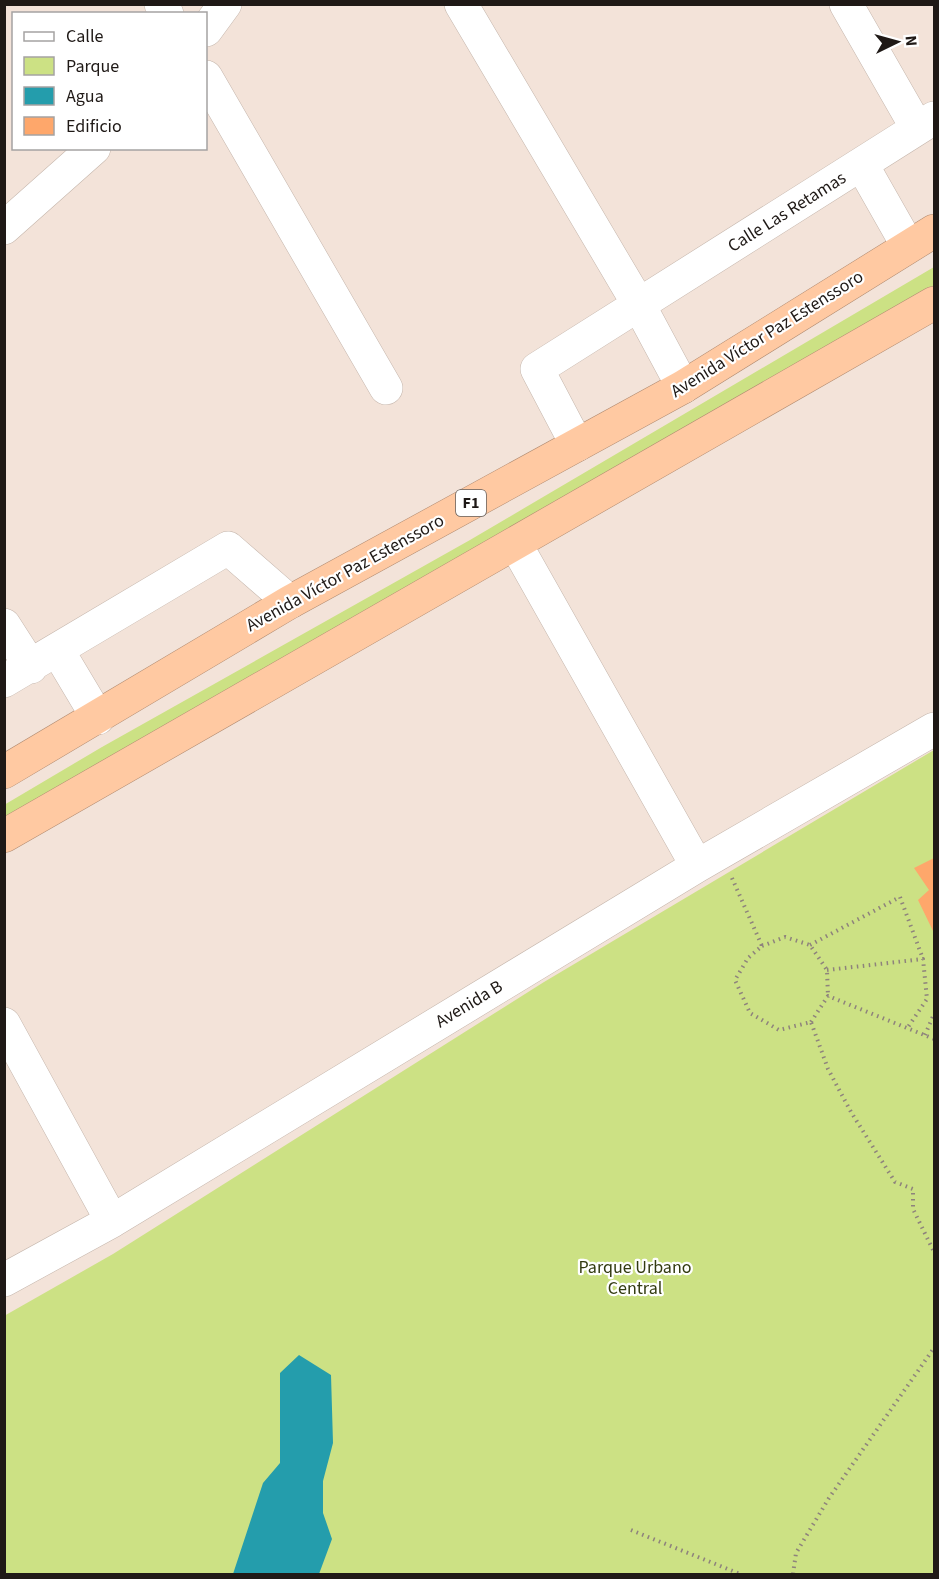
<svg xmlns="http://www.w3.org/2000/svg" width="939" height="1579" font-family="'Source Sans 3',sans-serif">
  <rect width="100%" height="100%" fill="#f3e3d9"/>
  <path fill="#cce184" d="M934 267V286L543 518 5 824 4 805 102 747 470 540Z
    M934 750V1574H5L4 1316 113 1254 544 982Z"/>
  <path fill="#249dac" d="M299 1355 331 1375 333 1443 323 1481V1513L332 1539 319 1574H233L263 1483 280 1463V1373Z"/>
  <path fill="#fea76b" d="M934 858V933L918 900 929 890 914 868Z"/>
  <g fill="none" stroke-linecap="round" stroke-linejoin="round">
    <defs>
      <path id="minor" d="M161 4 167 14
        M461 4 639 305 683 387
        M846 4 917 128
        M206 30 225 4
        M206 77 386 388
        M862 165 908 246
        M4 228 94 148
        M577 445 537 369 934 118
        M516 545 697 866
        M4 625 31 667
        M58 651 98 718
        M4 681 228 548 290 602
        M4 1024 112 1221
        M4 1280 112 1221 697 866 934 729"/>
      <path id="highway" d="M4 772 290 602 683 387 934 231
        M4 836 934 303"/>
    </defs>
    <use href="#minor" stroke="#c5b6ac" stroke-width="34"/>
    <use href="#highway" stroke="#b18b71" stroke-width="34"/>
    <path stroke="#8e837c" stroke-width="4" stroke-dasharray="1.5 4.5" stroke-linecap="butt" d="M732 878 762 946 748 958 735 980 750 1013 779 1030 811 1022 828 1069 851 1112 895 1182 913 1189V1209L934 1252
      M810 945 900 897 923 959
      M762 946 785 937 810 945 827 970 828 996
      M827 970 923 959 927 999 908 1027
      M811 1022 828 996 934 1039
      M925 1035 934 1014
      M631 1530 740 1574
      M793 1574 796 1553 829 1498 934 1348"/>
    <use href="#minor" stroke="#fff" stroke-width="33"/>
    <use href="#highway" stroke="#ffc9a2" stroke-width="33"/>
  </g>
  <g text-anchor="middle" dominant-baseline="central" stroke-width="4.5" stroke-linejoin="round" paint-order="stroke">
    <rect fill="#fff" stroke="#625e5c" stroke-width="1.5" x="456" y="490" width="30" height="26" rx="4.5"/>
    <g font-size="16" font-weight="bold" fill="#1f1916">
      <text x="471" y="503">F1</text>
    </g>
    <g font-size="18" fill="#1f1916" stroke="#fff">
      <text transform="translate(787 212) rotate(-32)">Calle Las Retamas</text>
      <text transform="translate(767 334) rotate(-32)">Avenida Víctor Paz Estenssoro</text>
      <text transform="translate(345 573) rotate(-29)">Avenida Víctor Paz Estenssoro</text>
      <text transform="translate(469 1004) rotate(-31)">Avenida B</text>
    </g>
    <g font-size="18" fill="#333b11" stroke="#fff">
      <text x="635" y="1267">Parque Urbano<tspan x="635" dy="21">Central</tspan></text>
    </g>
  </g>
  <rect width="939" height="1579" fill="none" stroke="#1f1916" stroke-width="12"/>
  <rect x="12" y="12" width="195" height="138" fill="#ffffff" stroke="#a5a3a2" stroke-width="1.5"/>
  <rect x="24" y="32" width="30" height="9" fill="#ffffff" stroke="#a5a3a2" stroke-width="1.5"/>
  <text x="66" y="42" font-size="18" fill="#1f1916">Calle</text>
  <rect x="24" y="57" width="30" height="18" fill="#cce184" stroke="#a5a3a2" stroke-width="1.5"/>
  <text x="66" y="72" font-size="18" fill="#1f1916">Parque</text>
  <rect x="24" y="87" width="30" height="18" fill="#249dac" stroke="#a5a3a2" stroke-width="1.5"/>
  <text x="66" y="102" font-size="18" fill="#1f1916">Agua</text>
  <rect x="24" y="117" width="30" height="18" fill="#fea76b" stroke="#a5a3a2" stroke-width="1.5"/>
  <text x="66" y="132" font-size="18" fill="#1f1916">Edificio</text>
  <g transform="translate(897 42) rotate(85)" stroke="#ffffff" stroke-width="4.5" paint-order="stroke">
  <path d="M0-4.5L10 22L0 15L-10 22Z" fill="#1f1916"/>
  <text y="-9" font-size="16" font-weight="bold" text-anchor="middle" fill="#1f1916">N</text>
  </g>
</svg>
